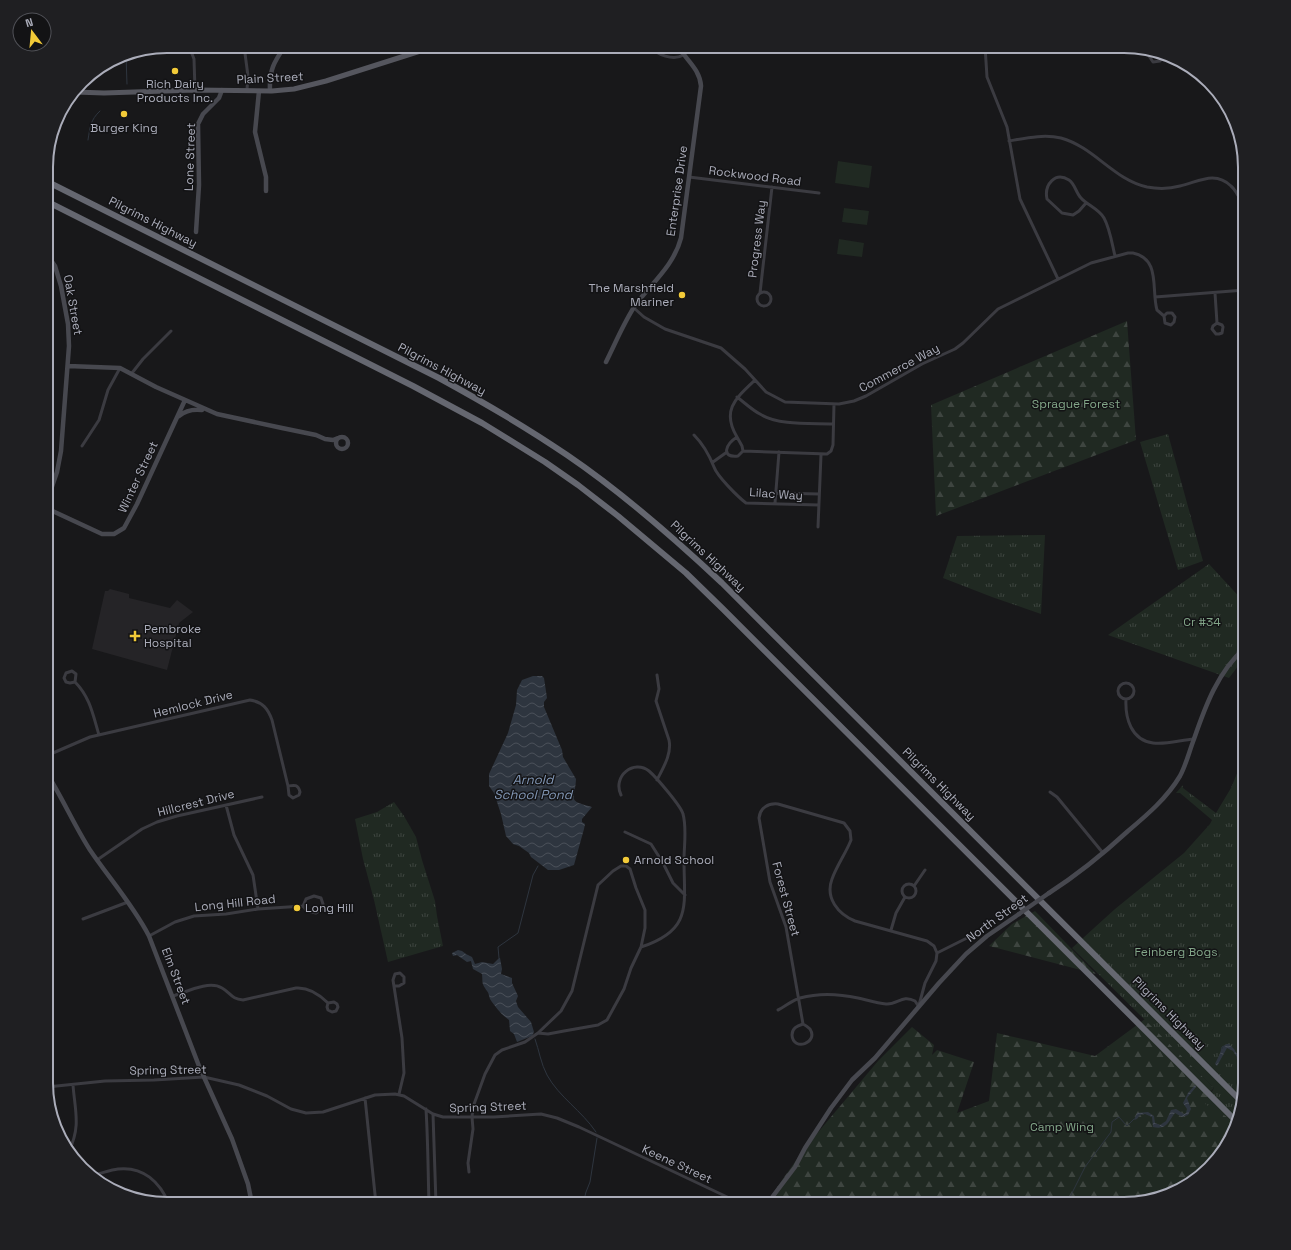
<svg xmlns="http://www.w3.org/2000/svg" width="1291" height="1250" font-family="'Space Grotesk',sans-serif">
  <defs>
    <pattern id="forest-firs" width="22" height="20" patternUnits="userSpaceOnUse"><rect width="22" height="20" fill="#202922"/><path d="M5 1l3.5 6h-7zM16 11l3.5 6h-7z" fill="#3e4540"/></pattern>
    <pattern id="park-tufts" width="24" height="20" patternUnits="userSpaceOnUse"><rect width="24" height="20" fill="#202922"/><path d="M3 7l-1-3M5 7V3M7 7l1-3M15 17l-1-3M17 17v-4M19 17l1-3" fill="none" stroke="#3e4540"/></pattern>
    <pattern id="water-waves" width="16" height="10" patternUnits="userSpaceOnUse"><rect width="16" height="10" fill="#2e353f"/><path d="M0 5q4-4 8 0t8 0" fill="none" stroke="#4a5059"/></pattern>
  </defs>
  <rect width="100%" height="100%" fill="#18181a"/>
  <path fill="#252427" d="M110 589 129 594V598L170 608 177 600 193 612 179 623 167 670 92 649 105 591H108Z"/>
  <path fill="#202922" d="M838 161 872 166 869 188 835 183Z
    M844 208 869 211 867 225 842 222Z
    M839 239 864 243 862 257 837 254Z"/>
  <path fill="url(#forest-firs)" d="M1127 321 1136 440 936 516 931 405Z
    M1035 911 1096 974 989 946 1012 924Z
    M1145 1019 1214 1088 1211 1091 1237 1123 1236 1129 1204 1174 1170 1195 1124 1204H774L768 1200 804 1149 878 1061 912 1027 934 1045 932 1055 937 1050 974 1062 957 1113 989 1101 997 1033 1095 1056Z"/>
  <path fill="url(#park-tufts)" d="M1168 434 1203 561 1178 570 1140 442Z
    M1045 535 1041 614 992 597 943 578 957 536Z
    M1209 564 1245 603V657L1229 678 1108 635Z
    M1245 754V1083L1237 1123 1205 1104 1214 1088 1072 948 1115 909 1184 853 1210 824 1212 820 1180 793H1176L1183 785V788L1216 813 1231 788Z
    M394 802 404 816 416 837 422 860 435 901 437 916 443 946 388 962 374 900 363 859 355 819 377 812Z"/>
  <path fill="url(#water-waves)" d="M533 676H542L544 678 547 698 544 702V707L562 750 563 757 576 779C575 801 566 800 592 807L582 819V822L585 824 584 829 574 865 559 870H548L531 857 529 853 519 846 513 844 506 836 501 814 494 793 489 786V774L508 733 516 705 517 690 522 680Z
    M458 950 462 951 466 954 472 957 475 964 482 962 493 964 499 958H500L502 969 501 974 512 978V983L518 996 516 1001 518 1007 531 1022 534 1032 532 1036 517 1042 514 1034 510 1031 509 1020C501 1014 496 1008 490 999 489 997 489 993 487 991 481 982 483 984 482 974L473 969 471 961 467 962 457 955 453 956 452 953Z
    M1227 1044H1229L1234 1049 1241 1061 1245 1058V1061L1243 1063 1240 1062 1233 1051 1227 1048 1217 1066 1215 1064 1223 1047Z
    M1195 1085 1196 1087 1187 1098 1191 1109 1188 1115 1182 1117 1175 1113C1168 1122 1167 1130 1153 1127L1152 1117 1145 1114 1140 1115 1137 1119 1134 1120 1137 1113 1148 1112 1154 1116 1155 1123 1160 1125 1166 1121 1171 1110 1176 1109 1184 1114 1186 1113 1187 1109 1183 1103 1188 1093Z"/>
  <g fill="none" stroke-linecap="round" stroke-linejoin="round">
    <path stroke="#2e353f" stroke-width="1" d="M127 84 126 55 128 54
      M88 140C90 128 90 120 100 111
      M499 958 498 947 518 933 533 875 538 866
      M535 1039C539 1050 541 1064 547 1075 559 1097 582 1111 596 1132
      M1221 1053 1222 1047 1226 1045
      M1237 1058 1240 1063 1241 1062
      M583 1204 586 1192 590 1182 597 1138
      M1068 1204 1071 1195 1085 1167 1111 1132 1112 1122 1119 1117 1127 1126 1134 1119"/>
    <path stroke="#3b3b41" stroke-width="3" d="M189 46 194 59 195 90
      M244 46 248 76 247 90
      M650 46C656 55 674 61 683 55
      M985 46 987 77 1007 127 1020 199 1058 279
      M1150 51 1149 56 1153 62 1160 61 1164 55
      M1009 141C1026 138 1044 134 1061 138 1094 147 1114 180 1147 187 1158 189 1169 189 1180 186 1198 182 1215 170 1231 186 1238 192 1241 202 1245 209
      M689 177 819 193
      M1086 203 1079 211 1073 215 1062 213 1047 199C1044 185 1055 171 1069 180 1075 184 1076 193 1081 198 1087 205 1099 209 1104 218 1110 229 1112 244 1115 256
      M757 299a7 7 0 1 1 14 0a7 7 0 1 1-14 0Z
      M760 293 772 187
      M1215 293 1217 323 1213 326 1212 329 1216 334H1219L1222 333 1223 327 1222 325 1217 323
      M1155 297 1245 290
      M634 308 644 317 665 329 721 348 745 369 766 392 785 402 839 404 854 401 866 396 922 364 955 349 963 343 998 309 1091 263 1128 253H1133C1161 259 1151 289 1157 310L1164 316 1165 323 1171 325 1174 322 1175 317 1172 313H1167L1164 316
      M132 373 143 359 171 331
      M737 397C745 403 752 410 760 414 779 426 811 423 833 424
      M694 435C702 443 710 457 714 467 717 476 738 497 746 503L819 505
      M737 437 742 446 743 451 738 456C720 458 726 444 737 437 721 410 736 398 755 380
      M82 446 99 420 108 390 120 368
      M743 451 827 454 831 451 833 445 834 404
      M713 462 727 452
      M776 493 819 494
      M775 503 779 452
      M818 527 821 455
      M1237 656 1245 625
      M657 675 659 689 656 701 669 740C672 754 663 768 657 780
      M75 682 70 683 66 682 64 678 66 673 72 671 76 674 75 682C90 697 93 715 99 735
      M1118 691a8 8 0 1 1 16 0a8 8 0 1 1-16 0Z
      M1126 699C1125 718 1131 740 1153 743 1165 745 1181 740 1194 739
      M46 756 90 737 250 700C263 702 268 709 272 720L288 786 289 795 293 798 299 795 300 792C298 784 294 785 288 786
      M1050 792 1057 797 1103 853
      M226 805 234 835 253 875 258 909
      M625 832 651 844 663 863 673 883 685 895
      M97 860 142 829 157 822 177 816 262 797
      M902 891a7 7 0 1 1 14 0a7 7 0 1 1-14 0Z
      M914 886 925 870
      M83 919 128 902
      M891 930 896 913 905 897
      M149 936 175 922 194 916 226 914 258 909 303 906 306 899 314 896 321 898 323 904 321 910 316 913 307 911 303 906
      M394 986H399L404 983V977L400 973 395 974 393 980 402 1038 404 1073 399 1094
      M173 996C186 992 209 980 222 988 231 993 231 999 243 1000L296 988C309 987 320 995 328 1003L334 1002 337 1004 338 1007 336 1011 332 1012 328 1010 327 1007 328 1003
      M919 1005 925 983 936 961 937 953 971 936
      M778 1010C785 1007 792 1000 800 998 818 993 840 994 858 998 867 1000 877 1003 886 1004 898 1005 902 994 915 1001L919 1007
      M803 1024C797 1026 792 1028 792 1035 793 1052 819 1043 810 1029 808 1027 805 1025 803 1024L786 927 770 882 759 818C760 808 768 803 778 804L844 823 850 831 851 840C846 853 837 865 832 879 825 898 838 914 855 921L927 941 934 946 937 953
      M538 1033 561 1011 572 991 598 885 613 871 621 866H626L630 869 636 888 645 910V928L641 947
      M47 1087 105 1081 154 1080 204 1077 239 1085 267 1096 291 1109 306 1113 323 1112 375 1095 395 1094 404 1096 433 1114 443 1117H494L541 1114 557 1118 579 1127 742 1204
      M365 1098 376 1204
      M426 1109C428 1141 428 1172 429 1204
      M433 1114 436 1204
      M69 1151C81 1126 75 1111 73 1085
      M469 1172 468 1163 473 1129 472 1117 473 1107 485 1074 495 1055 502 1050 525 1042 538 1033 548 1034 564 1031 598 1025 607 1020 624 989 631 968 641 947C693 930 684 905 684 860 684 846 687 828 683 814 681 806 656 777 649 771 634 759 612 776 621 795
      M93 1175C101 1174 109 1170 118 1169 143 1166 160 1182 169 1204"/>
    <path stroke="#47484f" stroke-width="4.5" d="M259 91 255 132 266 177V191
      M270 91C269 70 274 62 285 46
      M196 232 199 185 198 124 203 114 219 98 222 90
      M606 362C616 342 624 322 636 304 652 283 674 265 681 238L701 86C700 69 686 60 678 46
      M68 366 120 368 156 387 217 414 282 428 316 435 325 439 333 440 338 438
      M179 416C186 410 193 409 202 410
      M336 443a6 6 0 1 1 12 0a6 6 0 1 1-12 0Z
      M46 504 57 472 61 451 69 346 68 324 61 286 55 266 46 253
      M46 508 102 534H114L124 528 137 504 185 400
      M46 772C62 797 74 825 90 850 109 878 133 905 149 936L199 1066 232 1139 248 1184 252 1204
      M1049 893C1077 875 1103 854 1128 831 1147 815 1167 798 1180 776 1186 765 1189 752 1194 739 1205 707 1218 671 1245 648
      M767 1204 795 1167 805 1148 831 1108 852 1080 875 1058 939 983 966 954 987 936 1019 914"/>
    <path stroke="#55565e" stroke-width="5" d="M75 92 104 93 195 90 272 91 294 89 326 81 436 46"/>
    <path stroke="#656770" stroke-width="6" d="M46 181 439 378C483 402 526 427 567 455 623 493 673 537 722 583L1241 1101
      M46 201 413 386 482 423 545 462 578 485 618 516 686 573 723 609 1237 1122"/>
    <path stroke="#47484f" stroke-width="4.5" d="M1019 914 1049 893"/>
  </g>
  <g fill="#f2ca38" stroke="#131315" stroke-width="1.5">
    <circle cx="175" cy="71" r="4"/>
    <circle cx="124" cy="114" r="4"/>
    <circle cx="682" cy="295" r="4"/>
    <path d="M133 630h4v4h4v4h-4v4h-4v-4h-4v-4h4z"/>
    <circle cx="626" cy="860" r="4"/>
    <circle cx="297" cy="908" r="4"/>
  </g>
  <g text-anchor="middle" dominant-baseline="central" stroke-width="3" stroke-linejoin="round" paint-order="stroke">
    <g font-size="12" fill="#abadba" stroke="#131315">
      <text transform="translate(270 78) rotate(-3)">Plain Street</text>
      <text transform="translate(190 157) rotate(-88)">Lone Street</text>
      <text transform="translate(755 176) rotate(7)">Rockwood Road</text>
      <text transform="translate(677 191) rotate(-82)">Enterprise Drive</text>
      <text transform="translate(153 222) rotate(27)">Pilgrims Highway</text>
      <text transform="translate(757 239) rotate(-83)">Progress Way</text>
      <text transform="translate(73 305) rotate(80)">Oak Street</text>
      <text transform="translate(899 368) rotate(-28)">Commerce Way</text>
      <text transform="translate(442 369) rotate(28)">Pilgrims Highway</text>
      <text transform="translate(138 477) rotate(-65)">Winter Street</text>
      <text transform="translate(776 494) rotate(4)">Lilac Way</text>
      <text transform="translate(708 556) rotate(43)">Pilgrims Highway</text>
      <text transform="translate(193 704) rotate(-14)">Hemlock Drive</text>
      <text transform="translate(939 784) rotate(45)">Pilgrims Highway</text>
      <text transform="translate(196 803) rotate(-14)">Hillcrest Drive</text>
      <text transform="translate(786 899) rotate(75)">Forest Street</text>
      <text transform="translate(235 903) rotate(-6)">Long Hill Road</text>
      <text transform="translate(997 918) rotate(-36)">North Street</text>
      <text transform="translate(176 976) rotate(69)">Elm Street</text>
      <text transform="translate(1169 1013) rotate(45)">Pilgrims Highway</text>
      <text transform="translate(168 1070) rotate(-1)">Spring Street</text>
      <text transform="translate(488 1107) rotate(-2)">Spring Street</text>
      <text transform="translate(677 1164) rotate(25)">Keene Street</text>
    </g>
    <g font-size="12" fill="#abadba" stroke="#131315" text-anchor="start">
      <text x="175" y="84" text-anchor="middle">Rich Dairy<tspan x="175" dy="14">Products Inc.</tspan></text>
      <text x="124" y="128" text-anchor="middle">Burger King</text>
      <text x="674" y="288" text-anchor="end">The Marshfield<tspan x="674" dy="14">Mariner</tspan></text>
      <text x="144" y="629">Pembroke<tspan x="144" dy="14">Hospital</tspan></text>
      <text x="634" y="860">Arnold School</text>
      <text x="305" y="908">Long Hill</text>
    </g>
    <g font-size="12" fill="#82a588" stroke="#131315">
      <text x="1076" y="404">Sprague Forest</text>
      <text x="1202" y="622">Cr #34</text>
      <text x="1176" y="952">Feinberg Bogs</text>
      <text x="1062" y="1127">Camp Wing</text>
    </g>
    <g font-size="13" font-style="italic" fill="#8297b5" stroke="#131315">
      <text x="533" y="779">Arnold<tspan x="533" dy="15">School Pond</tspan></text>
    </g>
  </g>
  <path d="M0 0H1291V1250H0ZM167 53H1124A114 114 0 0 1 1238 167V1083A114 114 0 0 1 1124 1197H167A114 114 0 0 1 53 1083V167A114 114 0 0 1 167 53Z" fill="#1f1f22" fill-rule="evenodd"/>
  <path fill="none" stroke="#abadba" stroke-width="2" d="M167 53H1124A114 114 0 0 1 1238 167V1083A114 114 0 0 1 1124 1197H167A114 114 0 0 1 53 1083V167A114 114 0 0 1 167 53Z"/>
  <g transform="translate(32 32) rotate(344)"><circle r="19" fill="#131315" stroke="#505157"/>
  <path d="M0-3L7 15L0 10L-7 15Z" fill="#f2ca38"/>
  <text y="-6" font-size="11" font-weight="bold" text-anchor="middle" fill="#abadba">N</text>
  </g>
</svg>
